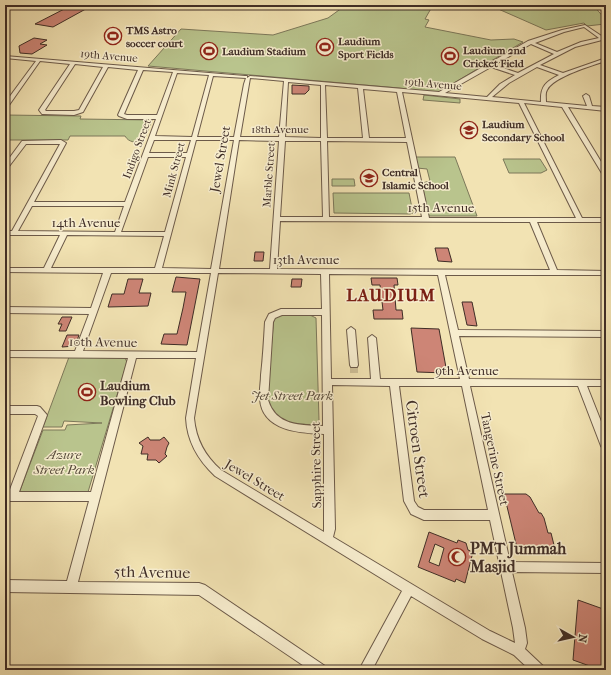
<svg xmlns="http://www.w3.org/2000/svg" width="611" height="675" font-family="'IM FELL French Canon',serif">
  <rect width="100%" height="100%" fill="#f2e3b3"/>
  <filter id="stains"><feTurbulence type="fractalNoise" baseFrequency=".005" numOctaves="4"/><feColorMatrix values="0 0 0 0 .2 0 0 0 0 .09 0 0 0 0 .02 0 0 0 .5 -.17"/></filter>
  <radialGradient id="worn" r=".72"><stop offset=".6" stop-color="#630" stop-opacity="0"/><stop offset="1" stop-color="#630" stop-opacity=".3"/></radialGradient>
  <path fill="#b9c48d" stroke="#7c785a" d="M346 5H433L425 19 429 20 425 27 491 40 514 39 523 42 437 93 399 88 148 66 181 29 273 35 328 18Z
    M495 5H593L606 20V22L604 23 605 24 587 26 584 23 546 30 496 8Z
    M424 95 460 99V103L423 100Z
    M5 115 81 116 80 119 152 120 143 143C136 142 129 143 125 136H70L68 140H5Z
    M415 157H455L477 216H428L422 183 430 181 427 169 417 168Z
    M503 159H540L547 170 541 173H509Z
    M332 179H354L355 186H332Z
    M333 193H409L413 213 410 214 334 213Z
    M279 315H310L316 318 319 420 313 425 289 423 274 415 266 402 274 318Z
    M69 357 125 358 127 362 88 492 19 493 43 430H65L67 425 102 423 64 421 62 427H43Z"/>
  <path fill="#cd8576" stroke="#3f2d26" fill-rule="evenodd" d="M72 5H93L53 27 35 24Z
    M34 38 47 40 40 44 47 45 32 54 20 53 19 46Z
    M292 85 309 86V90L305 94H292Z
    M435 248H448L452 262 438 261Z
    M255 252H264L263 261H254Z
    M176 277 200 279 187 345 161 344 164 334H177L183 308 186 292H172Z
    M371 278H397L398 285H394L396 310H402L403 319H374L373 310H383L380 285H372Z
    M128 279H143L139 293H151L148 306 108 307 112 294H124Z
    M292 279H302L301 287H291Z
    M462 302H472L477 326 467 325Z
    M62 317H72L66 331H59L62 324H58Z
    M411 328 439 329 447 373 417 372Z
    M67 335H79L75 346 62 347Z
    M148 437 150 440H160L164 437 169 443 167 447 165 454 167 456 159 463 156 460H147L148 454H141L143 446 139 443Z
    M504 494H526L530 497 539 513H541L544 518 548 533H551L556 553 518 552Z
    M429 532 457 543 458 540 466 543 468 550 473 552 465 583 456 579 455 582 418 567ZM435 544 444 548 439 566 429 562Z
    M578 600 606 610V670H601L573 660Z"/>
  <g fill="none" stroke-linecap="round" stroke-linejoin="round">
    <path stroke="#cebf97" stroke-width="8" stroke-dasharray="8 4.5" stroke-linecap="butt" d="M354 365V373"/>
    <defs>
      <path id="minor" d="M585 25 606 39V42L602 40 575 47 540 65 563 73 606 58V61C593 65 553 77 547 90 545 93 546 98 546 102L587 106 583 96 586 94 589 96 592 106 606 107V111L568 107 606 170V177L603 175 562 107 524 103 582 218H606V222H537L557 270 606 271V275H445L458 330 606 331V337L459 336 469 379 606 380V386H587L606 434V450L603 449 601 446 578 386H470L510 562 606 563V573L512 572 525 628 527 643 525 649 543 666 545 670H530L514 655 482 639 411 596 372 670H359L402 591 215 476C198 460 187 441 186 418L196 358H136L78 582 199 583 205 585 325 666 327 670H310L199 595 5 592V580L67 581 89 501H5V491L9 492 38 416 35 414H5V406H37L40 407 47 415 19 492H91L128 358 5 357V351H75L89 314 5 313V307L91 308 103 273 5 272V268H44L60 235H5V231H12L60 144H26L7 169 5 170V164L22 141 61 140 66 143 34 202H125L156 119H127L119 116 118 115 138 70 108 67 83 112 74 115 42 114 39 110 70 64 40 61 7 108 5 109V103L36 61 5 58V56L245 76H247V78L250 76 439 92 528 41 562 30ZM584 27 599 38 581 42 557 52 535 43 564 32ZM531 44 554 54 518 73 494 65ZM75 64 103 67 79 110 74 111H46L45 110ZM491 67 515 75 500 84 487 97 445 93ZM537 67 559 75C546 82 540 86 541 102L492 97 509 83ZM143 70 173 72 157 115H127L124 114ZM177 73 209 75 192 137 155 136ZM213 76 246 78 244 84 234 137H197ZM250 78 284 81 279 137H240ZM288 82 321 85V138L285 137ZM325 85 358 88 363 138H327ZM363 89 397 92 406 138H369ZM402 92 519 103 576 218H429ZM154 140H191L187 153H149ZM196 140H234L211 269 162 268ZM239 140 279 141 270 269H219ZM285 141H321L323 217H280ZM327 141 407 142 422 217H329ZM148 157H186L165 232H121ZM32 206H124L115 232 18 231ZM280 221 530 222 550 270 277 269ZM67 235 164 236 155 268H51ZM111 273H211L197 352 83 351ZM218 273 321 274 322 309H281L269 314 265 322C264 340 263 357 261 375 261 383 259 391 260 399 262 431 300 433 324 434V532L221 470C205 456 196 440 194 418ZM329 274 438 275 460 379H380L376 338 372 335 368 338 371 379H331ZM282 315H322L323 426C300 425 276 426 268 400L273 322 275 318ZM332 385 390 386 404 501 411 514 424 520H490L513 628 515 643 490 631 333 537 335 529ZM399 386H462L488 510H424L418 507 414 501Z
        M351 327 355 330 358 365 357 367H351L350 365 347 330Z"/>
    </defs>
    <use href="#minor" stroke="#6c5a49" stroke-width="2"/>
    <use href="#minor" fill="#f7edce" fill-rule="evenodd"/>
  </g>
  <defs>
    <symbol id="stadium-ring" viewBox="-11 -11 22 22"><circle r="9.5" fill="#f7edce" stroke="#8f2418" stroke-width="1.5"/><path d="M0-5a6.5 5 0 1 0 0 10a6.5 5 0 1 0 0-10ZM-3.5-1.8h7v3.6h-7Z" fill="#8f2418"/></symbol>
    <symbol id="school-ring" viewBox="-11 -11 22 22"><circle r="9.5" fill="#f7edce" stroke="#8f2418" stroke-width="1.5"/><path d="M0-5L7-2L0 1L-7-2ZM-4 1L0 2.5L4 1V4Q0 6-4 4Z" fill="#8f2418"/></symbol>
    <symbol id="mosque-ring" viewBox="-11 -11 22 22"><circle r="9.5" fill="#f7edce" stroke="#8f2418" stroke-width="1.5"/><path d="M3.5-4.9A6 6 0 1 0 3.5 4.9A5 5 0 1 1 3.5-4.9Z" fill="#8f2418"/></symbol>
  </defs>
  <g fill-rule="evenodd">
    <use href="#stadium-ring" x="103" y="26" width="20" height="20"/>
    <use href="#stadium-ring" x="315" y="37" width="20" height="20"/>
    <use href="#stadium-ring" x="199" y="41" width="20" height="20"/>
    <use href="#stadium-ring" x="440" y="46" width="20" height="20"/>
    <use href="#school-ring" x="459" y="120" width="20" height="20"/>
    <use href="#school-ring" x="359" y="168" width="20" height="20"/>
    <use href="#stadium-ring" x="77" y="382" width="20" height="20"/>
    <use href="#mosque-ring" x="447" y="547" width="20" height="20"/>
  </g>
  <g text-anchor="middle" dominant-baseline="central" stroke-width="3" stroke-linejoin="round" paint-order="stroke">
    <g font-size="11" font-weight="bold" fill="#3f2d26" stroke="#f7edce" text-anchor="start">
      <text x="126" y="30">TMS Astro<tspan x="126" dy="13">soccer court</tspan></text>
      <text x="338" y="41">Laudium<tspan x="338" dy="13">Sport Fields</tspan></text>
      <text x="463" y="50">Laudium 2nd<tspan x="463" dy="13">Cricket Field</tspan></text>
      <text x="222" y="51">Laudium Stadium</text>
      <text x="482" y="124">Laudium<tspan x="482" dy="13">Secondary School</tspan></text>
      <text x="382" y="172">Central<tspan x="382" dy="13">Islamic School</tspan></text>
    </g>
    <g font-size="11" fill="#3f2d26" stroke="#f7edce">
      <text transform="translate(109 56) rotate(5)">19th Avenue</text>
      <text transform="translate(433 84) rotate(5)">19th Avenue</text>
      <text x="280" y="129">18th Avenue</text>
      <text transform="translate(137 149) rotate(-70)">Indigo Street</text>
      <text transform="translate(174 170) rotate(-75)">Mink Street</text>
      <text transform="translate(269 175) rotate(-86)">Marble Street</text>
    </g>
    <g font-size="13" fill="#3f2d26" stroke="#f7edce">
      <text transform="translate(220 159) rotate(-80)">Jewel Street</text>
      <text x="441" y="207">15th Avenue</text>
      <text x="86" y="222">14th Avenue</text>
      <text x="306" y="259">13th Avenue</text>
      <text transform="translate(103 342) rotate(1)">10th Avenue</text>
      <text x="467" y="370">9th Avenue</text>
      <text transform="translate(495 459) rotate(78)">Tangerine Street</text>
      <text transform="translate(316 465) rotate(-91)">Sapphire Street</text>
      <text transform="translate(255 480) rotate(31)">Jewel Street</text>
    </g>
    <g font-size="13" font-weight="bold" fill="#3f2d26" stroke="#f7edce" text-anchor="start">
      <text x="100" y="385">Laudium<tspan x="100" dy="15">Bowling Club</tspan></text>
    </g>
    <g font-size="13" font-style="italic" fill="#574b3b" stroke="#f7edce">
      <text x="292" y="395">Jet Street Park</text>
      <text x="64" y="454">Azure<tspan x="64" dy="15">Street Park</tspan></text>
    </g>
    <g font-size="16" fill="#3f2d26" stroke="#f7edce">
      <text transform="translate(418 449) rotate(82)">Citroen Street</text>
      <text transform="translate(152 572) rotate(1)">5th Avenue</text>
    </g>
    <g font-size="16" font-weight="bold" fill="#3f2d26" stroke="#f7edce" text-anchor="start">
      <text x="470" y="548">PMT Jummah<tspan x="470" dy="18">Masjid</tspan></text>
    </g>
    <g font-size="17" font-weight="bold" letter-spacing="1" fill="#7a1f14" stroke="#f7edce">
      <text x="391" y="295">LAUDIUM</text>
    </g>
  </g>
  <rect width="611" height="675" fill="none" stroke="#f2e3b3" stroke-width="20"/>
  <rect x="6" y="6" width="599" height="663" fill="none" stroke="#3f2d26" stroke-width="2"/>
  <rect x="10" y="10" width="591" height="655" fill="none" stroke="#3f2d26"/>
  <g transform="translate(573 637) rotate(98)" stroke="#f7edce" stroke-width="3" paint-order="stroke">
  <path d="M0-3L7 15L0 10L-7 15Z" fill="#3f2d26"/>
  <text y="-6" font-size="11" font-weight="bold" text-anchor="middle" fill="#3f2d26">N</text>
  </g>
  <rect width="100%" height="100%" filter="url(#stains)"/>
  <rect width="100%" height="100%" fill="url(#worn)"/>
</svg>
